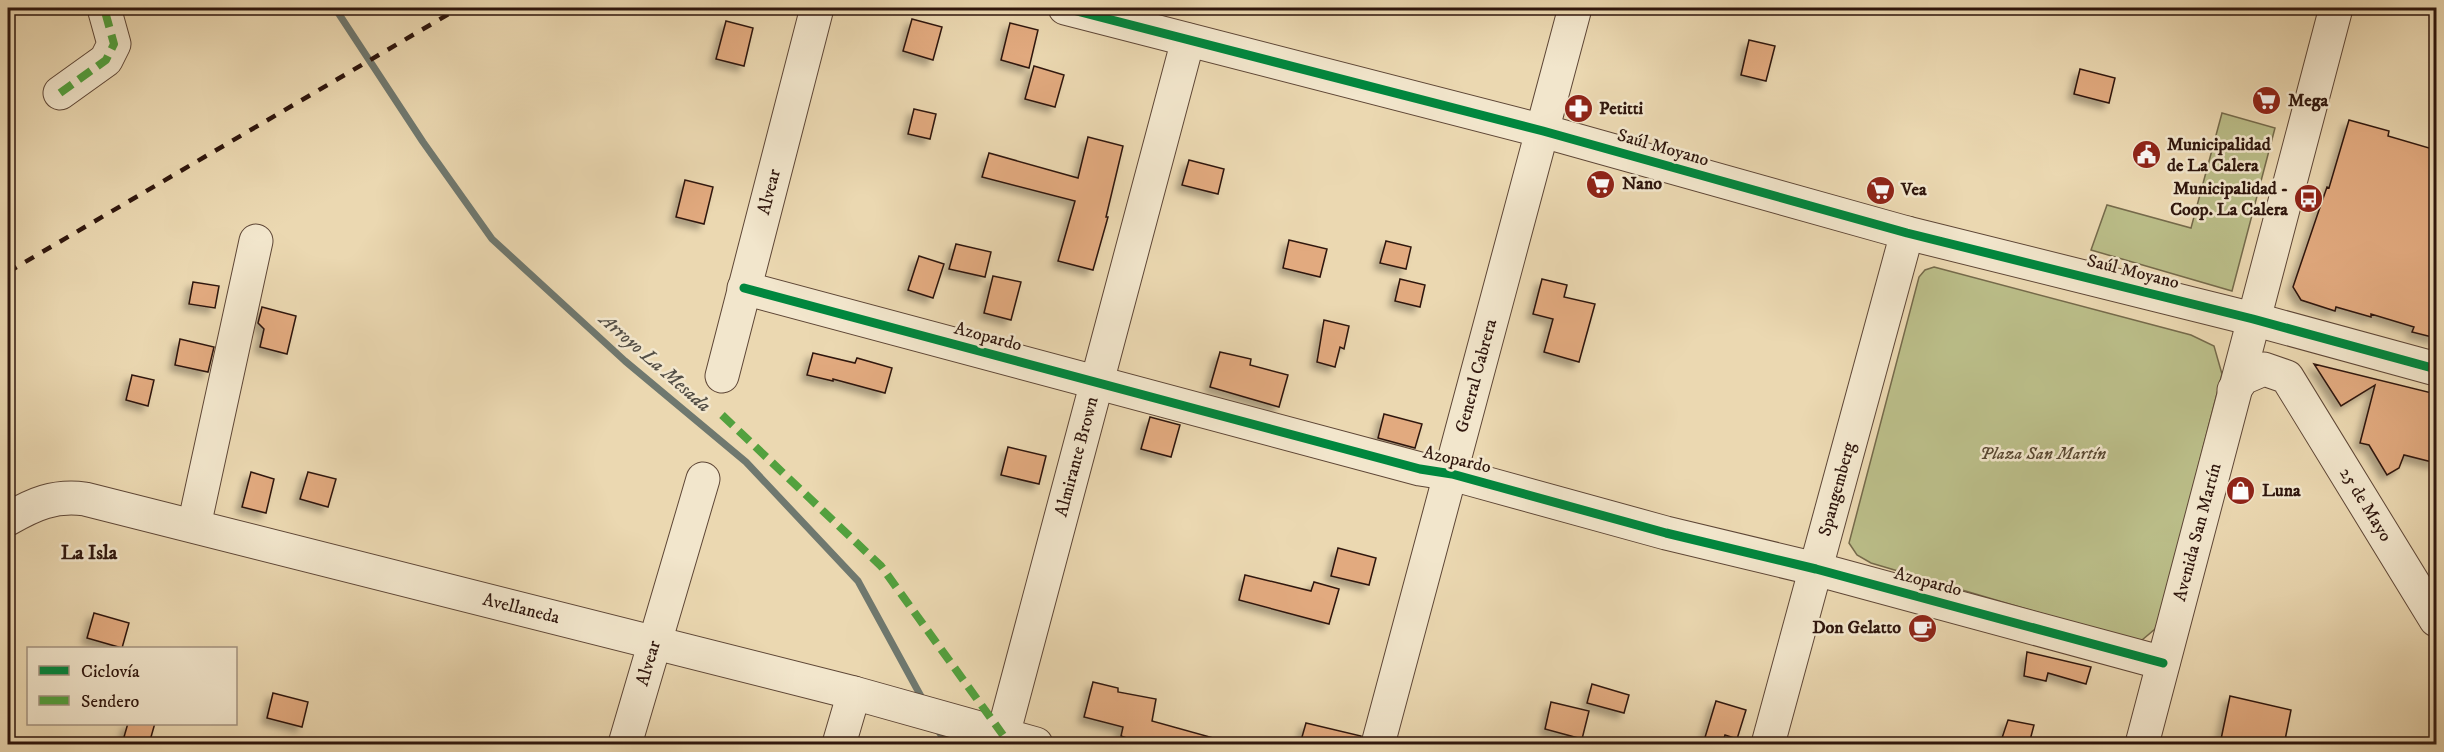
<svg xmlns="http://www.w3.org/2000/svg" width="2444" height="752" font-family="'IM FELL DW Pica',serif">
  <defs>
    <filter id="shadow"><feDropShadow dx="-5.5" dy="5.5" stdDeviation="3" flood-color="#0004"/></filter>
  </defs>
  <rect width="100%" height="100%" fill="#ebd8b1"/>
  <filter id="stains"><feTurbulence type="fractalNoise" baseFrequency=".00333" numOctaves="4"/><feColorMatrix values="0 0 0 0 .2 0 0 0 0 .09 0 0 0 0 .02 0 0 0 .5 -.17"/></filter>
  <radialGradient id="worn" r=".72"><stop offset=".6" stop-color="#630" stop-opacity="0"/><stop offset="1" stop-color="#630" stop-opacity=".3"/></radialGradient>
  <path fill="#bbbe89" stroke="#756a4b" stroke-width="1.5" d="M2222 113 2275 128 2232 291 2091 250 2107 205 2191 228Z
    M1934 267 2191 335 2214 346 2222 374 2160 616 2155 629 2142 640 2128 639 1871 563 1857 555 1849 543 1919 277 1925 270Z"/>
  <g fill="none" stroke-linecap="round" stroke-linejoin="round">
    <path stroke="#6f786f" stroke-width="7" d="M335 8 423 142 492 239 625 361 746 462 858 581 923 700
      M936 727 947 744"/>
  </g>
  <path fill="#e2aa7f" stroke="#2f160d" stroke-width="1.5" filter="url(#shadow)" d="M912 19 942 27 933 60 903 51Z
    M726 21 753 28 744 66 716 59Z
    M1010 23 1038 30 1029 68 1001 60Z
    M1749 40 1775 46 1766 81 1741 75Z
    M1034 66 1064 75 1055 107 1025 99Z
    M2080 69 2115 78 2109 103 2074 94Z
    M914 109 936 114 930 139 908 134Z
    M2349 120 2389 131 2388 136 2436 150V338L2412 332 2414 327 2371 314V317L2336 307 2335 311 2301 300 2293 287 2317 216 2327 187 2329 188Z
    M1088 137 1123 146 1106 217H1108L1093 270 1058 261 1075 201 982 177 989 153 1078 178Z
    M1189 160 1224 169 1218 194 1182 185Z
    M685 180 713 187 704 224 676 217Z
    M1289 240 1327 249 1320 277 1283 268Z
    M1386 241 1411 247 1406 269 1380 263Z
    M956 244 991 252 985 277 949 269Z
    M919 256 944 264 933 298 908 290Z
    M993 276 1021 282 1011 320 984 313Z
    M1400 279 1425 285 1420 307 1395 301Z
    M1542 279 1567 285 1564 297 1595 304 1579 362 1544 352 1553 319 1533 314Z
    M193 282 219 286 215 308 189 304Z
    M262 307 296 316 287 354 260 347 264 329 258 323Z
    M1324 320 1349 326 1344 349 1340 347 1335 367 1317 362Z
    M180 339 214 347 208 372 175 365Z
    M1220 352 1251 359 1250 365 1288 375 1279 407 1210 387Z
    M813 353 855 363 857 358 892 368 885 393 833 379V381L807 375Z
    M2314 364 2436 394V463L2404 455 2399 468 2387 475 2369 445 2360 443 2375 385 2341 406Z
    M132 375 154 380 148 406 126 400Z
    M1384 414 1422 424 1415 448 1378 438Z
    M1150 417 1180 425 1171 457 1141 449Z
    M1008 447 1046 456 1039 484 1001 475Z
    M251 472 274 479 266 513 242 507Z
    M308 472 336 479 328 507 300 499Z
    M1338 548 1376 558 1369 585 1331 576Z
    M1245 575 1311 591 1314 582 1339 589 1329 624 1239 600Z
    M94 613 129 623 122 648 87 638Z
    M2027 652 2091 667 2086 684 2048 673 2046 681 2024 676Z
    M1093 682 1118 688V692L1156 699 1152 721 1217 739 1216 744H1143L1121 736 1123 727 1084 717Z
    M1592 684 1629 695 1624 713 1587 703Z
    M273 693 308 702 302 727 267 718Z
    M2230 696 2291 710 2285 740 2277 744H2220Z
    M1716 701 1746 710 1737 739 1725 735 1722 744H1703Z
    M1551 702 1589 711 1582 739 1545 729Z
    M2008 720 2034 725 2029 744H2000Z
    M128 723H155L149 744H122Z
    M1306 723 1361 736 1360 744H1300Z"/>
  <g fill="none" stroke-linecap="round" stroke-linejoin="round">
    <defs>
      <g id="minor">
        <path d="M1065 8 1543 131 1907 233 2253 319 2436 369"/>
        <path d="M60 93 106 60 114 44 104 8"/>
        <path d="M744 288 1420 469 1452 474 1666 533 1816 569 2163 663"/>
        <path id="s1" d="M722 376 817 8"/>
        <path id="s2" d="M2234 390 2243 378 2264 369 2287 377 2436 620"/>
        <path id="s3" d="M8 519C34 504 54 495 85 499L854 693 1036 744"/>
        <path d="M194 526 256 241"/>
        <path id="s4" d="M1003 735 1188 40"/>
        <path id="s5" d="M625 744 703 479"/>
        <path d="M839 744 854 693"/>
        <path id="s6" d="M1378 744 1575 8"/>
        <path id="s7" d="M1768 744 1907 233"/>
        <path id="s8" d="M2142 744 2336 8"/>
      </g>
    </defs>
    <use href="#minor" stroke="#5e4636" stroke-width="35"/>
    <use href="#minor" stroke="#f2e6cc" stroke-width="33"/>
    <path stroke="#2f160d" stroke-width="4.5" stroke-dasharray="10 10" stroke-linecap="butt" d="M8 272 459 8"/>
    <path stroke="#52a13e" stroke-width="8" stroke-dasharray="15 8" stroke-linecap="butt" d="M60 93 106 60 114 44 104 8
      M722 415 881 566 1003 735"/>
    <defs>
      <path id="cycleway" d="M1065 8 1543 131 1907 233 2253 319 2436 369
        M744 288 1420 469 1452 474 1666 533 1816 569 2163 663"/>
    </defs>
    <use href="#cycleway" stroke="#f2e6cc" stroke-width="13"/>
    <use href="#cycleway" stroke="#00873e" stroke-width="9"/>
  </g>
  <defs>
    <symbol id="supermarket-disc" viewBox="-11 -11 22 22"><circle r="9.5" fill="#8f2418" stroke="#f2e6cc"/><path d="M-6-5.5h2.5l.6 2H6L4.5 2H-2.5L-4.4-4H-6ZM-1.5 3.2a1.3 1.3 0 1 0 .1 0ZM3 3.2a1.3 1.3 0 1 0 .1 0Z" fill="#fff"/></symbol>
    <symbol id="pharmacy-disc" viewBox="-11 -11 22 22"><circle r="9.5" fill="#8f2418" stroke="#f2e6cc"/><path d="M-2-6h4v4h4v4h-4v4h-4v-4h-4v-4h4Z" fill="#fff"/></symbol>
    <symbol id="civic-disc" viewBox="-11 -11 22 22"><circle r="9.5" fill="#8f2418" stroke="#f2e6cc"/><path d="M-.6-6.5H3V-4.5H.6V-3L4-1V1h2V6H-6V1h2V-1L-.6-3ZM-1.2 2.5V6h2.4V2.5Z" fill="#fff"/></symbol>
    <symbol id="bus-disc" viewBox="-11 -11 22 22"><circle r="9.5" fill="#8f2418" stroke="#f2e6cc"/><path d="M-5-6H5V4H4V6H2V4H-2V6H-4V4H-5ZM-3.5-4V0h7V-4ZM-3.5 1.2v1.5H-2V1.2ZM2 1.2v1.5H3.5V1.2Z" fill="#fff"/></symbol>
    <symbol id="shop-disc" viewBox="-11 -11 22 22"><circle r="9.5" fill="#8f2418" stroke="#f2e6cc"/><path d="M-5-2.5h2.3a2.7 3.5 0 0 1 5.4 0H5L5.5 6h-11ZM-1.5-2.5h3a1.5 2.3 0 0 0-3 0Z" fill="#fff"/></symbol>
    <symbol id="cafe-disc" viewBox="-11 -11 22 22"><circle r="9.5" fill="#8f2418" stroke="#f2e6cc"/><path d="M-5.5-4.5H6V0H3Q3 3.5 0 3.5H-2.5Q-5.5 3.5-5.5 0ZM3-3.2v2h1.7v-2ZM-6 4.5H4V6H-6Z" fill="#fff"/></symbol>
  </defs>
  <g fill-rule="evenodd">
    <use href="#supermarket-disc" x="2250" y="84" width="33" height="33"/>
    <use href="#pharmacy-disc" x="1562" y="92" width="33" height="33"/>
    <use href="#civic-disc" x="2130" y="138" width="33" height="33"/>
    <use href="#supermarket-disc" x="1584" y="168" width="33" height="33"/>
    <use href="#supermarket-disc" x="1864" y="174" width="33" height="33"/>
    <use href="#bus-disc" x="2292" y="182" width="33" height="33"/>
    <use href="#shop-disc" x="2224" y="474" width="33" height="33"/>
    <use href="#cafe-disc" x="1906" y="612" width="33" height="33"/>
  </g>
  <g text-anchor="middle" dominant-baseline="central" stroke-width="5" stroke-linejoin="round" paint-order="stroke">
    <g font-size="18" font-weight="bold" fill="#2f160d" stroke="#f2e6cc" text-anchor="start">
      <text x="2288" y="101">Mega</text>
      <text x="1599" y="109">Petitti</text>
      <text x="2167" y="145">Municipalidad<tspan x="2167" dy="21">de La Calera</tspan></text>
      <text x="1622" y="184">Nano</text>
      <text x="2288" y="189" text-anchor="end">Municipalidad -<tspan x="2288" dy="21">Coop. La Calera</tspan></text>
      <text x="1901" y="190">Vea</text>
      <text x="2262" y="491">Luna</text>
      <text x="1901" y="628" text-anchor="end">Don Gelatto</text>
    </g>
    <g font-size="18" fill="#2f160d" stroke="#f2e6cc">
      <text transform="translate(1663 148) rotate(16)">Saúl Moyano</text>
      <text stroke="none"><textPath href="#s1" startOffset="190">Alvear</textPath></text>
      <text transform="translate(2133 272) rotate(14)">Saúl Moyano</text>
      <text transform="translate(988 337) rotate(15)">Azopardo</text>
      <text stroke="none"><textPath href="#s6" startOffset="381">General Cabrera</textPath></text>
      <text stroke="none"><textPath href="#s4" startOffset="288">Almirante Brown</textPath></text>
      <text transform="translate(1457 460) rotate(13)">Azopardo</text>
      <text stroke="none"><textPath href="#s7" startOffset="264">Spangemberg</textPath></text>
      <text stroke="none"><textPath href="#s2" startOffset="212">25 de Mayo</textPath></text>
      <text stroke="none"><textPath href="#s8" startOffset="219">Avenida San Martín</textPath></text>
      <text transform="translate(1928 582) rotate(15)">Azopardo</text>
      <text stroke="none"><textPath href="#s3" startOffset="531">Avellaneda</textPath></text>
      <text stroke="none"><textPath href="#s5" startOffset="84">Alvear</textPath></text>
    </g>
    <g font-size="18" font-style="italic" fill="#594832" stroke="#f2e6cc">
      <text x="2043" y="454">Plaza San Martín</text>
    </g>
    <g font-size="20" font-style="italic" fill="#544f46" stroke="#f2e6cc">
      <text transform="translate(655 363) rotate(41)">Arroyo La Mesada</text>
    </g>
    <g font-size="20" font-weight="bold" fill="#2f160d" stroke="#f2e6cc">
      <text x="89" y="553">La Isla</text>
    </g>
  </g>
  <rect width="2444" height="752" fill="none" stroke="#ebd8b1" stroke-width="30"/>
  <rect x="9" y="9" width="2426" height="734" fill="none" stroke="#2f160d" stroke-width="3"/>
  <rect x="15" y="15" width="2414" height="722" fill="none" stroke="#2f160d" stroke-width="1.5"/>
  <rect x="27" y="647" width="210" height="78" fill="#f2e6cc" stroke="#a49380" stroke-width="1.5"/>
  <rect x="39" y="666" width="30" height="9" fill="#00873e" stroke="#a49380" stroke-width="1.5"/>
  <text x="81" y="677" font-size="18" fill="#2f160d">Ciclovía</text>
  <rect x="39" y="696" width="30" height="9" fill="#52a13e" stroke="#a49380" stroke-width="1.5"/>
  <text x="81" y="707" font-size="18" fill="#2f160d">Sendero</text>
  <rect width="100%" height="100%" filter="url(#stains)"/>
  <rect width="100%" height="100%" fill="url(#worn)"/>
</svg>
